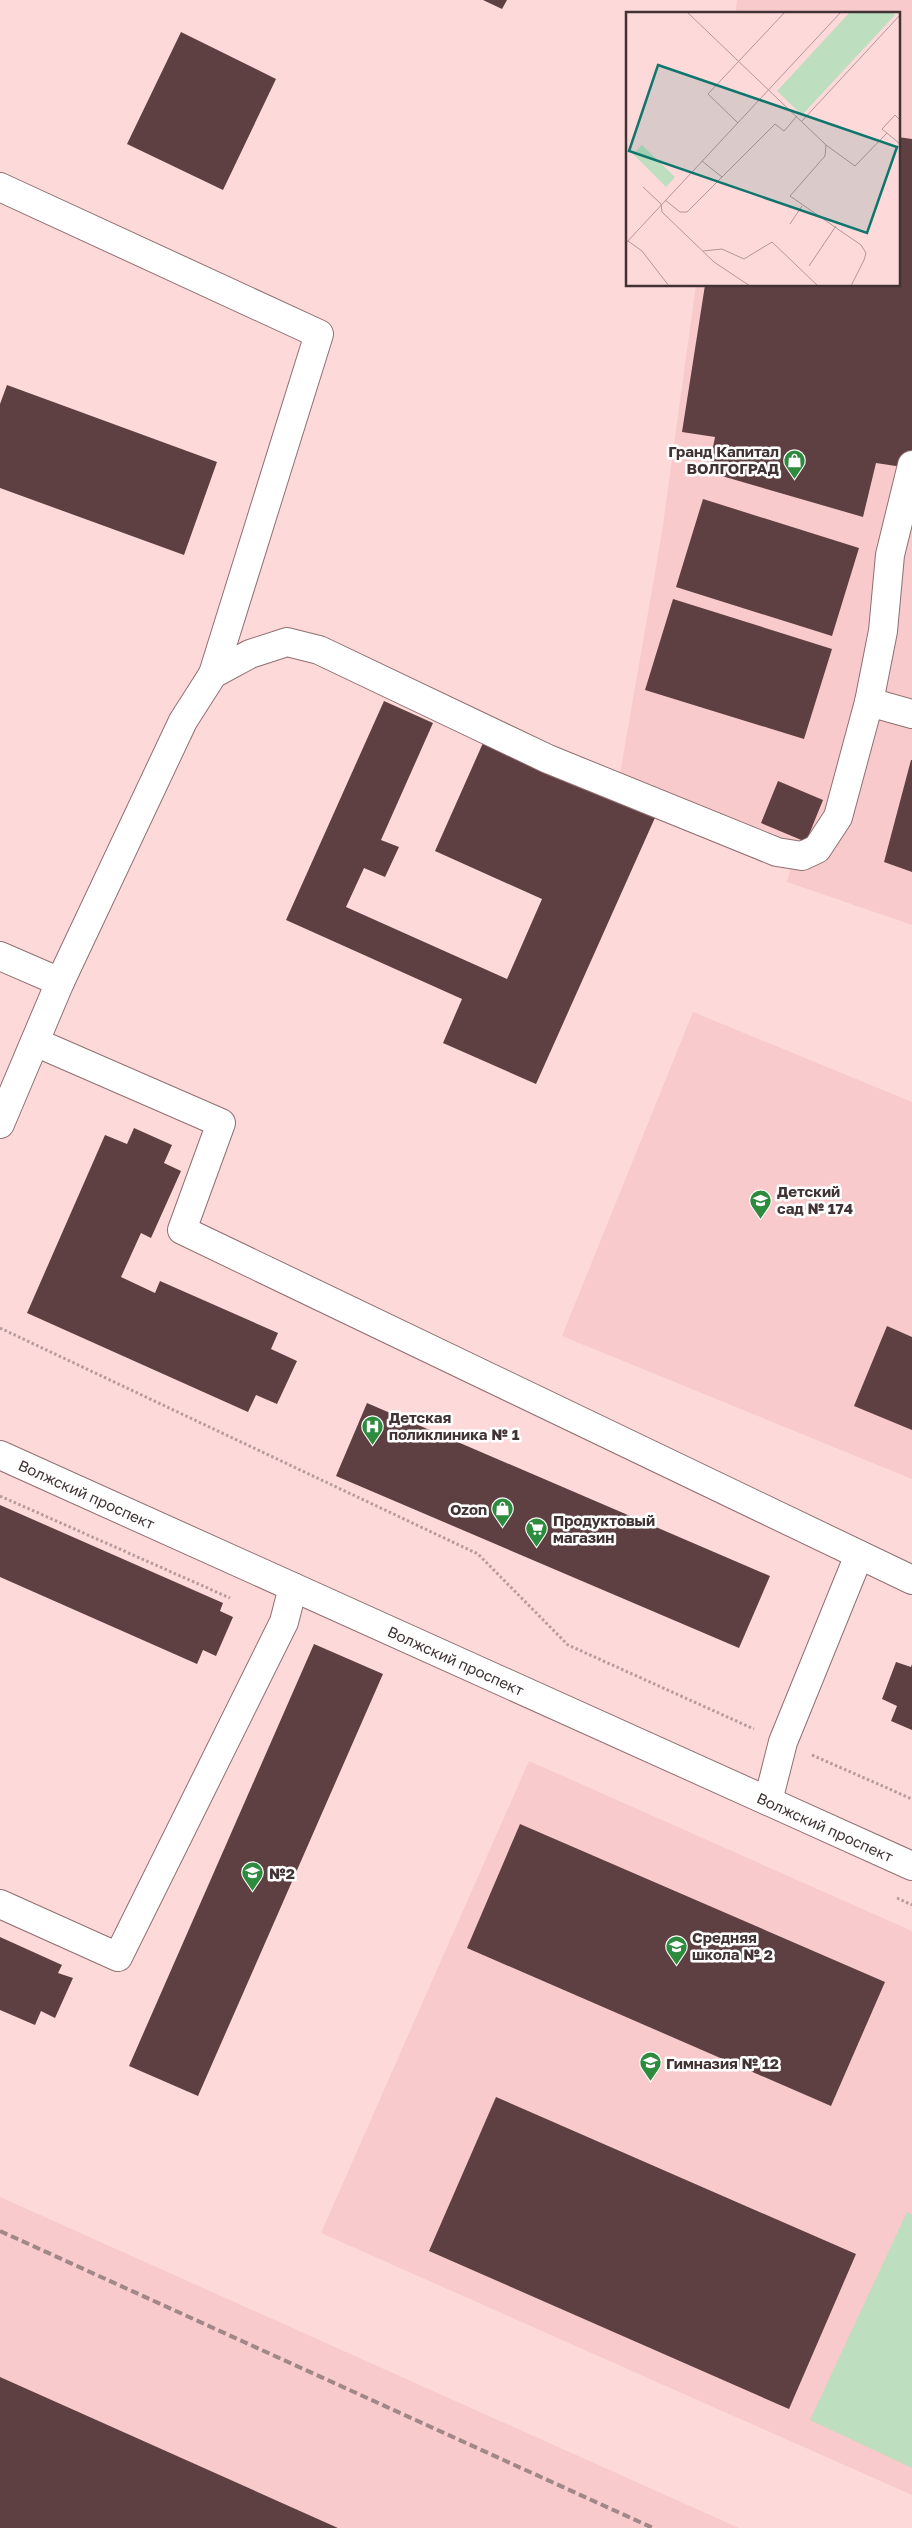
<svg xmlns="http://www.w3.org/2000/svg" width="912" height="2528" font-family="'Golos Text',sans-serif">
  <rect width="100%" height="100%" fill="#fed9da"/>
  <path fill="#f8cacc" d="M737 0H912V925L787 882 797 843 620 774 662 532 696 285H898V14H735Z
    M693 1012 912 1102V1479L562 1336Z
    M529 1761 912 1931V2495L321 2233Z
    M0 2197 739 2528H0Z"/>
  <path fill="#bddebf" d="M907 2212 912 2215V2468L810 2420Z"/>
  <path fill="#5e4042" d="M483 0H507L502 9Z
    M181 32 276 79 223 190 127 144Z
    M898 137 912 139V450L909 468 876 463 863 517 708 472 715 437 682 432 705 285H898Z
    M7 385 217 462 184 555 0 488V404Z
    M703 499 859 548 832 636 676 587Z
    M673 599 832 649 804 739 645 690Z
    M384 701 433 723 381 840 399 847 385 877 364 868 346 907 507 979 542 899 435 851 487 734 658 811 536 1084 443 1043 462 999 286 920Z
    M911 760H912V872L884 862Z
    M778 781 823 800 806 842 761 823Z
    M134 1128 172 1145 164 1163 181 1171 151 1238 141 1233 121 1277 155 1293 160 1281 278 1333 271 1349 297 1361 277 1404 256 1395 248 1412 27 1313 105 1135 127 1144Z
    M887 1326 912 1337V1430L854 1406Z
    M367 1403 770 1576 739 1648 336 1476Z
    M0 1505 223 1603 220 1611 233 1617 216 1656 203 1650 197 1664 0 1577Z
    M314 1644 383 1674 198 2096 129 2066Z
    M896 1662 911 1667 912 1664V1730L891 1721 897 1706 882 1699Z
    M520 1824 885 1982 831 2106 467 1948Z
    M0 1937 62 1965 58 1973 73 1978 55 2018 41 2011 35 2025 0 2010Z
    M496 2097 856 2254 789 2409 429 2251Z
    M0 2377 338 2528H0Z"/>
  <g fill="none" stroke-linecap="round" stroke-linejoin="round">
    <defs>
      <g id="minor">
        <path d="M0 187 319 334 213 674"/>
        <path d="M869 702 912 714"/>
        <path d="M0 956 60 982"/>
        <path d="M35 1042 221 1123 182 1230 912 1580"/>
        <path d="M0 1124 60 982 183 721 213 674 250 654 287 642 319 650 548 759 777 852 802 856 817 849 838 817 869 702 883 631 890 555 912 465"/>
        <path id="s1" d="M0 1455 912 1866"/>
        <path d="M768 1801 783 1742 859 1555"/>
        <path d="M0 1904 118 1957 284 1622 293 1587"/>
      </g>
    </defs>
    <use href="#minor" stroke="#906f71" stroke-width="30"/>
    <path stroke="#b79b9c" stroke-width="3" stroke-dasharray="2.5 2.5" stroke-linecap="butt" d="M0 1328 478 1554 568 1645 754 1729
      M0 1496 230 1598
      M812 1755 912 1799
      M897 1898 912 1905"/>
    <use href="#minor" stroke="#fff" stroke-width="28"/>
    <path stroke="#a18788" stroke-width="4" stroke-dasharray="8 4" stroke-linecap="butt" d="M0 2231 653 2528"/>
  </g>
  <defs>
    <symbol id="shop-pin" viewBox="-11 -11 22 30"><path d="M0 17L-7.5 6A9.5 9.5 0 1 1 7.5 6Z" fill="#2d8b3e" stroke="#fff"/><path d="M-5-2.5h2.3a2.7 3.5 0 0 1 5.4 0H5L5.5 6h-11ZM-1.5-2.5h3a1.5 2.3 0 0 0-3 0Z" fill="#fff"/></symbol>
    <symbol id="school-pin" viewBox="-11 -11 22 30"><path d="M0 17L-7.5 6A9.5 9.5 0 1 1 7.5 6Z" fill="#2d8b3e" stroke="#fff"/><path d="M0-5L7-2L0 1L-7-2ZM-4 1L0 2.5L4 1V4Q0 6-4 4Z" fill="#fff"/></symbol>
    <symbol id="hospital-pin" viewBox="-11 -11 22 30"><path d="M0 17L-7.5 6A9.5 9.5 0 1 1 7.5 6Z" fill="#2d8b3e" stroke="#fff"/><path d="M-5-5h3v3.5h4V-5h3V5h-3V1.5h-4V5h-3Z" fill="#fff"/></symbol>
    <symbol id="supermarket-pin" viewBox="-11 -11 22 30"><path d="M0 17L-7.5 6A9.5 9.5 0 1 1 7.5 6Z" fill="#2d8b3e" stroke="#fff"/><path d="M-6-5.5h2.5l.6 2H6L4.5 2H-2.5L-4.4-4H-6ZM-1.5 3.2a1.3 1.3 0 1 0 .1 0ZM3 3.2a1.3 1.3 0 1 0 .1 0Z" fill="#fff"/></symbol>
  </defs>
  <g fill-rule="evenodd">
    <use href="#shop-pin" x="782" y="448" width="25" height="34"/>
    <use href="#school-pin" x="748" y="1188" width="25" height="34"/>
    <use href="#hospital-pin" x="360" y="1414" width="25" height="34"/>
    <use href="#shop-pin" x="490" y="1496" width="25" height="34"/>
    <use href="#supermarket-pin" x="524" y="1516" width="25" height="34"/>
    <use href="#school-pin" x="240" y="1860" width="25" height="34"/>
    <use href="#school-pin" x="664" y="1934" width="25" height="34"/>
    <use href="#school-pin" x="638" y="2050" width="25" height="34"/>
  </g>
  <g text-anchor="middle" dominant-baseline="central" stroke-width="5" stroke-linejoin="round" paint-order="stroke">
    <g font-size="15" font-weight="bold" fill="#413334" stroke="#fff" text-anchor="start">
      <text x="779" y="451" text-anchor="end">Гранд Капитал<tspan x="779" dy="17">ВОЛГОГРАД</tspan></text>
      <text x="777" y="1191">Детский<tspan x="777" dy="17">сад № 174</tspan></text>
      <text x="389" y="1417">Детская<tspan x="389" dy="17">поликлиника № 1</tspan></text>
      <text x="487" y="1509" text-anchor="end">Ozon</text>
      <text x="553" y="1520">Продуктовый<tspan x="553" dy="17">магазин</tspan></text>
      <text x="269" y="1873">№2</text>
      <text x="692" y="1937">Средняя<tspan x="692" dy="17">школа № 2</tspan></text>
      <text x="666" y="2063">Гимназия № 12</text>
    </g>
    <g font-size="15" fill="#413334" stroke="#fff">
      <text stroke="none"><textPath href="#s1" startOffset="95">Волжский проспект</textPath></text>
      <text stroke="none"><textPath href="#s1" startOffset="500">Волжский проспект</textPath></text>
      <text stroke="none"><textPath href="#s1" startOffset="905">Волжский проспект</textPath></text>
    </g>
  </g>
  <g transform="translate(626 12)">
    <rect width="274" height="274" fill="#fed9da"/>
    <path d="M224 0H266L269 3 176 103 151 79ZM16 133 49 165 40 175 7 142Z" fill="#bddebf"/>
    <path fill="none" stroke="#b29798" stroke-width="1" d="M61 0 200 133 199 144 164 184 235 233 240 241 238 248 225 274M274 108 269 103 256 117 274 132M176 109 274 3M112 111 82 82 159 0M200 133 229 154 261 121M76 149 96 165M17 175 35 192 36 200 88 250 124 274M39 188 54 200H61L149 112 158 119 171 104M164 212 176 194M2 229 16 239 43 274M0 231 215 0M77 239 96 237 118 247 146 230 192 274M183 254 210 214"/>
    <path fill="#0f766e" fill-opacity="0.15" stroke="#0f766e" stroke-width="2.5" d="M32 53 271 135 241 221 3 139Z"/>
    <rect width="274" height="274" fill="none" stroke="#413334" stroke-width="2.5"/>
  </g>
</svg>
